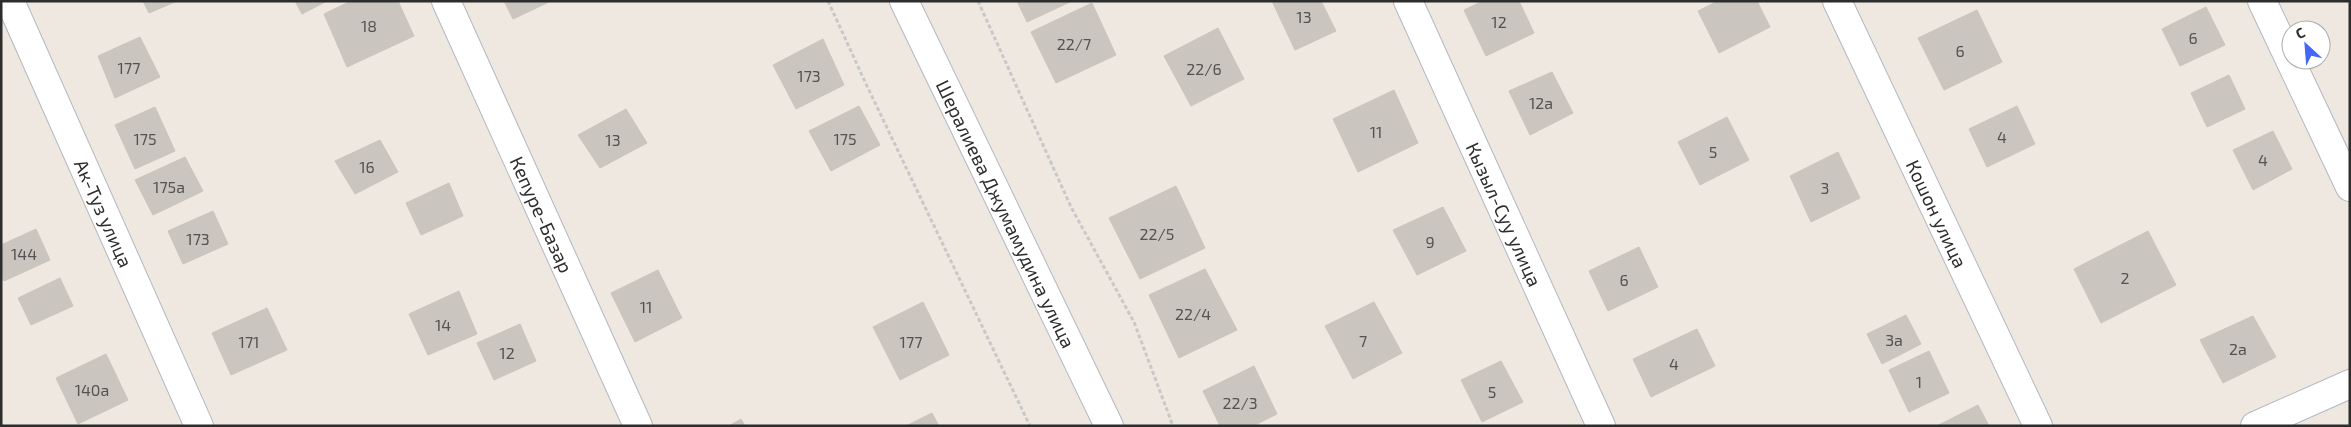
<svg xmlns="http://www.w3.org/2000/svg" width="2351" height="427" font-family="'Exo 2',sans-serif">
  <rect width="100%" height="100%" fill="#eee8e0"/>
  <path fill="#cac6bf" stroke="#cac4ba" d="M143 1H177L149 13Z
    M295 1H327L302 14Z
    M351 1H398L414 36 347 67 324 14Z
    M504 1H551L513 19Z
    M1017 1H1072L1027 22Z
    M1272 1H1321L1336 31 1295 50Z
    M1483 1H1519L1534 33 1486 56 1464 10Z
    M1718 1H1757L1770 27 1719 53 1698 11Z
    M1092 3 1116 55 1056 83 1031 32Z
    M2206 7 2225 45 2180 66 2162 29Z
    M1977 10 2002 62 1944 90 1918 38Z
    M1218 28 1244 79 1191 106 1164 56Z
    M140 37 160 77 115 98 98 56Z
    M823 39 844 85 796 109 773 65Z
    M1552 72 1573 113 1530 135 1509 91Z
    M2229 75 2245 109 2207 127 2191 93Z
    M1394 90 1418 143 1358 172 1333 119Z
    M859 106 880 145 831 171 809 131Z
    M2017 106 2035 144 1987 167 1969 129Z
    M155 107 175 151 135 169 115 125Z
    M626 109 647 143 600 168 578 135Z
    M1727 117 1749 160 1700 185 1678 142Z
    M2273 131 2292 169 2253 190 2233 150Z
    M380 140 398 172 355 194 335 161Z
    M1838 152 1860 198 1811 222 1790 176Z
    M185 157 203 191 153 215 135 180Z
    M449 183 463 216 421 235 406 203Z
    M1176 186 1205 248 1140 279 1109 218Z
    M1443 207 1466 251 1417 275 1393 230Z
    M213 211 228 244 183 264 168 231Z
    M36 229 50 260 4 281 1 275V245Z
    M2148 231 2176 285 2101 323 2074 269Z
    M1639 247 1658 287 1608 311 1589 271Z
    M1205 269 1237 330 1179 358 1149 295Z
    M658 270 682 318 635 342 611 293Z
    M60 278 73 306 31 325 18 298Z
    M459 291 477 334 428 355 409 314Z
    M923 302 949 355 900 380 873 327Z
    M1374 302 1402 353 1353 379 1325 326Z
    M267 308 287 350 231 375 212 333Z
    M1906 315 1921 344 1882 364 1867 334Z
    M2253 316 2276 357 2223 383 2200 340Z
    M520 324 536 361 494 380 477 343Z
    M1697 329 1715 366 1651 397 1633 359Z
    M1929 351 1949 393 1909 412 1889 370Z
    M106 354 128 400 78 424 56 378Z
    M1501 361 1523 402 1482 422 1461 380Z
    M1254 366 1277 414 1253 426H1220L1203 391Z
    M1978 405 1989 426H1937Z
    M932 413 939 426H906Z
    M741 419 745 426H729Z"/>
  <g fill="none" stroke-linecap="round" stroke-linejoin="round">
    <defs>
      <g id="minor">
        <path id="s1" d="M10 1 199 426"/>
        <path id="s2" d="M446 1 638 426"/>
        <path id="s3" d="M1408 1 1601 426"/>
        <path id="s4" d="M1837 1 2038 426"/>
        <path d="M2262 1 2350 187"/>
      </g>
      <g id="tertiary">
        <path id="s5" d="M904 1 1109 426"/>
        <path d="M2255 426 2350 384"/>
      </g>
    </defs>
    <use href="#minor" stroke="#b4b7c0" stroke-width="30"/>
    <use href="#tertiary" stroke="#b4b7c0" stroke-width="30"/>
    <path stroke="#c8c8c8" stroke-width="3" stroke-dasharray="4 2.5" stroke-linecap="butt" d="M828 1 866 84 1030 426
      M978 1 1071 207 1134 322 1173 426"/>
    <use href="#minor" stroke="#fff" stroke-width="28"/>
    <use href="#tertiary" stroke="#fff" stroke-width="28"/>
  </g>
  <g text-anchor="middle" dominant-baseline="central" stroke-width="4" stroke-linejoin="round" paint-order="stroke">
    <g font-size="16" fill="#545352">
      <text x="1304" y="16">13</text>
      <text x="1499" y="21">12</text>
      <text x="369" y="25">18</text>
      <text x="2193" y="37">6</text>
      <text x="1074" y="43">22/7</text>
      <text x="1960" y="50">6</text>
      <text x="129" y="67">177</text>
      <text x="1204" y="68">22/6</text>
      <text x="809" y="75">173</text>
      <text x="1541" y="102">12а</text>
      <text x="1376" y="131">11</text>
      <text x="2002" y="136">4</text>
      <text x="145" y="138">175</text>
      <text x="845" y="138">175</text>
      <text x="613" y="139">13</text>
      <text x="1713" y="151">5</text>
      <text x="2263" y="159">4</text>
      <text x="367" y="166">16</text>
      <text x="169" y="186">175а</text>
      <text x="1825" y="187">3</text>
      <text x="1157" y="233">22/5</text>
      <text x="198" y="238">173</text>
      <text x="1430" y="241">9</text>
      <text x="24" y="253">144</text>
      <text x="2125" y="277">2</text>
      <text x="1624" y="279">6</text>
      <text x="646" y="306">11</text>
      <text x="1193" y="313">22/4</text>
      <text x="443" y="324">14</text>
      <text x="1894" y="339">3а</text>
      <text x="1363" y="340">7</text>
      <text x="249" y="341">171</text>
      <text x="911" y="341">177</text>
      <text x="2238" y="348">2а</text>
      <text x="507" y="352">12</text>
      <text x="1674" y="363">4</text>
      <text x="1919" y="381">1</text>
      <text x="92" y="389">140а</text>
      <text x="1492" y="391">5</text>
      <text x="1240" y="402">22/3</text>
    </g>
    <g font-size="19" fill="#2d2d2d" stroke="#fff">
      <text stroke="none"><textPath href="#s1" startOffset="232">Ак-Туз улица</textPath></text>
      <text stroke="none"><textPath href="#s2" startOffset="234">Кепуре-Базар</textPath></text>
      <text stroke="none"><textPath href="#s5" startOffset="236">Шералиева Джумамудина улица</textPath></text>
      <text stroke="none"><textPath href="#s3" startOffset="234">Кызыл-Суу улица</textPath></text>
      <text stroke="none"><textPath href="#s4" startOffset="235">Кошон улица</textPath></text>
    </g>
  </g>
  <rect width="2351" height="427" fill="none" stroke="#2d2d2d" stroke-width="5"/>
  <g transform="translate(2306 45) rotate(334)"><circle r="24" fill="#ffffff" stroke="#ababab"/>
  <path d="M0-4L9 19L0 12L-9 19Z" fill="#4368f9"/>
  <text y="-8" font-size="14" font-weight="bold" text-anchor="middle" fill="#2d2d2d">С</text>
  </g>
</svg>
